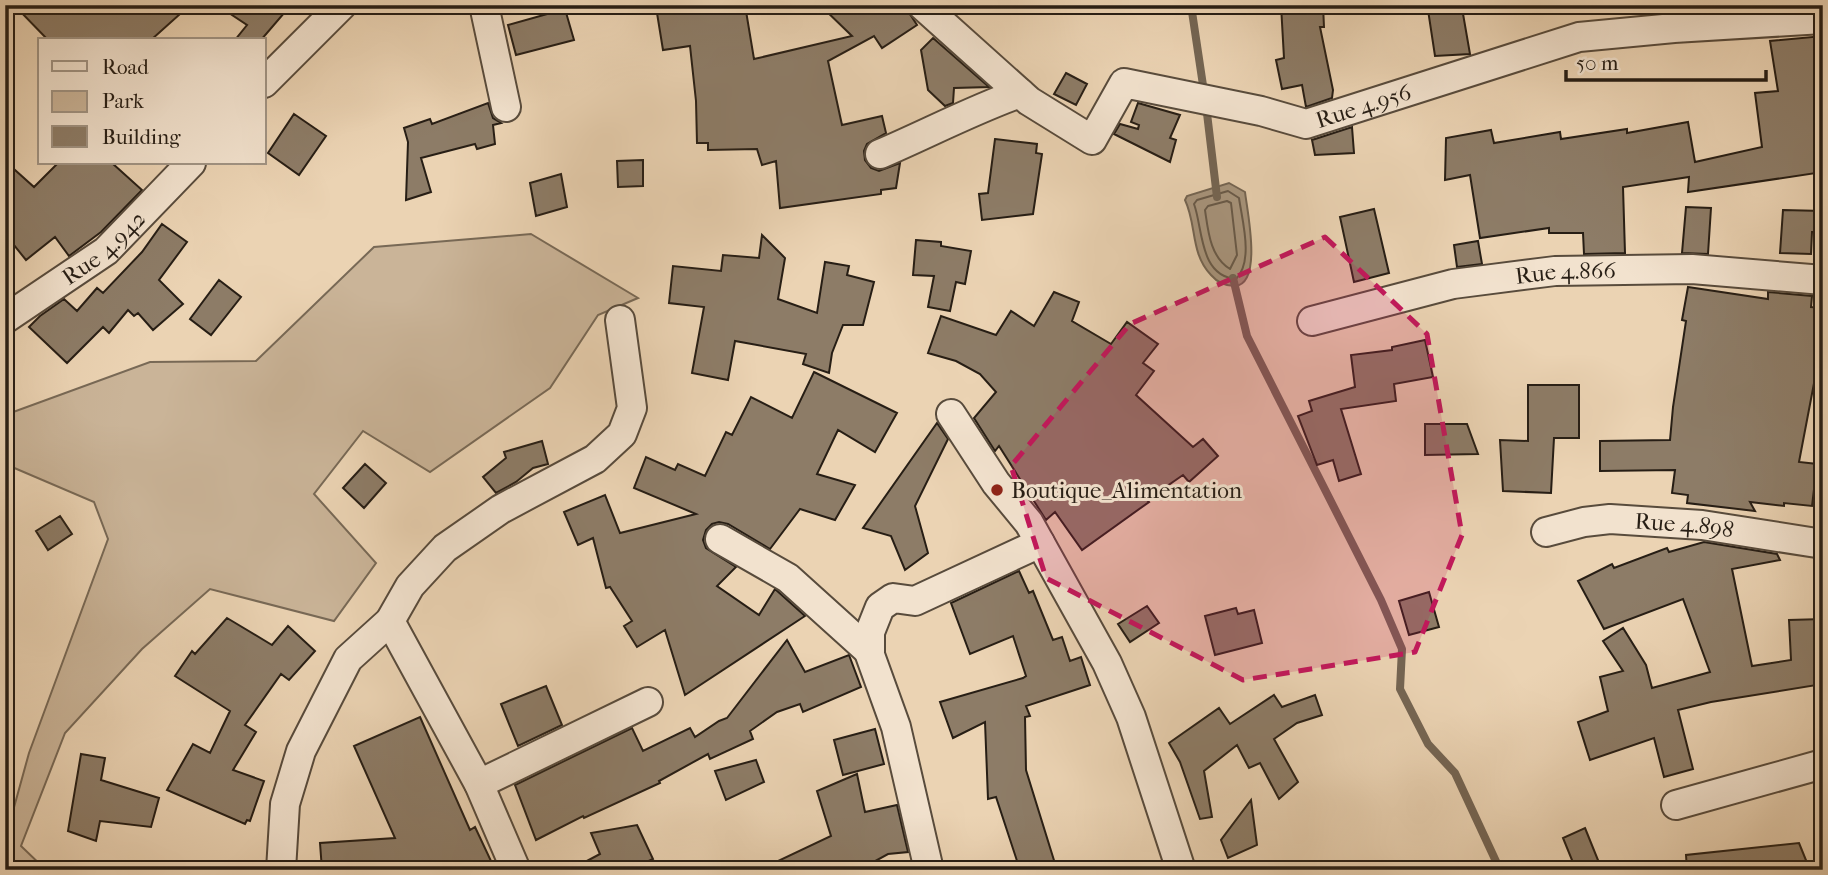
<svg xmlns="http://www.w3.org/2000/svg" width="1828" height="875" font-family="'IM FELL French Canon',serif">
  <rect width="100%" height="100%" fill="#ebd3b3"/>
  <filter id="stains"><feTurbulence type="fractalNoise" baseFrequency=".00286" numOctaves="4"/><feColorMatrix values="0 0 0 0 .2 0 0 0 0 .09 0 0 0 0 .02 0 0 0 .5 -.17"/></filter>
  <radialGradient id="worn" r=".72"><stop offset=".6" stop-color="#630" stop-opacity="0"/><stop offset="1" stop-color="#630" stop-opacity=".3"/></radialGradient>
  <path fill="#cab498" stroke="#786956" stroke-width="2" d="M531 234 638 298 598 315 550 388 430 472 363 431 314 494 376 563 334 621 210 589 142 649 65 733 21 846 46 870H5V840L29 753 108 539 94 502 5 464V415L150 362 256 361 374 247Z"/>
  <path fill="#a8957d" stroke="#746553" stroke-width="2" d="M1229 183 1245 192C1247 210 1263 284 1235 286 1226 286 1217 282 1211 275 1190 253 1197 225 1185 200L1187 196Z"/>
  <g fill="none" stroke-linecap="round" stroke-linejoin="round">
    <path stroke="#685a49" stroke-width="2" d="M1228 191 1239 198C1242 220 1254 261 1236 279 1199 276 1203 228 1194 204L1197 200Z
      M1227 201 1231 203 1237 255 1230 269C1210 257 1208 230 1205 210L1208 206Z"/>
    <path stroke="#746553" stroke-width="8" d="M1191 5 1204 92
      M1206 105 1217 197
      M1233 278 1247 336 1381 600 1402 649 1400 689 1428 744 1455 773 1500 870"/>
  </g>
  <path fill="#8d7c67" stroke="#271e15" stroke-width="2" d="M14 5H190L151 40H48Z
    M217 5H291L261 40H235L247 25Z
    M704 5H745L754 59 852 36 820 5H904L917 25 882 48 874 36 828 61 842 125 882 116 886 133 867 144 864 151 865 160 871 168 879 171 900 163 896 188 881 190V194L780 208 776 161 762 165 757 149 708 150V143H697L696 101 690 46 663 50 657 13Z
    M1281 5H1323L1324 27H1320L1333 90 1332 98 1306 107 1302 85 1282 89 1276 60 1284 58Z
    M1462 8 1470 54 1435 56 1428 10Z
    M565 9 574 40 516 55 508 25Z
    M1823 36V90L1819 91 1823 115V172L1688 192 1689 177 1623 187 1625 253 1584 254 1583 233H1549V228L1480 238 1470 175 1445 180 1446 138 1491 130 1494 143 1560 132 1561 139 1627 129V133L1688 122 1695 162 1762 147 1755 93 1778 91 1770 41Z
    M933 38 989 87 954 88 953 103 945 106 928 90 921 50Z
    M1066 73 1087 84 1076 105 1054 94Z
    M488 103 493 118 501 123 493 125 495 144 477 149 475 144 421 158 431 192 406 200 408 142 404 128 430 119 432 124Z
    M1138 103 1180 115 1170 138 1176 140 1170 162 1114 134 1120 124 1138 129 1139 125 1131 122Z
    M294 114 326 136 299 175 268 153Z
    M1352 127 1354 153 1315 155 1312 140Z
    M995 139 1037 144 1036 153 1042 154 1033 214 982 220 979 194 988 193Z
    M643 160V186L618 187 617 161Z
    M5 161 34 187 58 163H112L142 190 101 232 69 256 55 237 26 260 5 234Z
    M561 174 567 207 536 216 530 183Z
    M1686 207 1711 208 1708 254 1682 253Z
    M1374 209 1389 273 1354 282 1340 217Z
    M1783 210 1823 211V232H1812L1811 254 1780 253Z
    M162 224 187 242 159 280 183 304 153 330 138 313 134 316 128 310 109 333 103 327 67 363 29 327 40 316 64 299 77 311 97 288 103 293 142 252Z
    M762 235 785 258 778 299 817 313 825 262 849 266 847 275 874 282 863 325H843L832 353 829 373 803 364 806 354 735 341 728 380 692 373 704 307 669 303 673 266 721 271 723 255 759 258Z
    M916 240 941 242V246L971 251 965 284 956 282 950 311 928 307 934 276 913 275Z
    M1478 241 1482 264 1457 267 1454 245Z
    M219 280 241 297 211 335 190 319Z
    M1688 287 1768 299V292L1812 296 1811 307 1823 308V357H1819L1799 462 1817 464 1812 506 1784 503V506L1750 502 1755 511 1687 503 1688 495 1672 493 1675 470 1600 471V441L1670 440 1673 407 1686 321 1682 320Z
    M1054 292 1079 302 1072 321 1111 344 1127 322 1158 344 1143 363 1154 371 1136 395 1193 447 1203 439 1218 456 1189 482 1183 475 1147 500 1149 502 1082 550 1055 512 1046 520 999 446 995 451 974 418 996 392 980 374 956 361 928 353 941 316 996 335 1011 311 1034 326Z
    M1425 340 1433 377 1394 384 1396 401 1341 409 1361 474 1339 481 1333 460 1317 465 1298 416 1312 411 1309 401 1355 387 1351 355 1392 350V347Z
    M814 372 897 413 875 452 838 430 817 474 855 485 835 520 800 509 770 549 728 524 719 522 712 524 706 530 703 540 706 548 736 567 717 586 759 615 775 589 805 616 685 695 665 630 637 647 624 626 632 621 610 587 606 588 593 538 578 545 564 512 605 495 620 533 696 514 634 488 646 457 675 470 678 464 705 476 726 432 732 435 751 397 792 418Z
    M1528 385H1579V438H1554L1551 493 1503 491 1500 440 1528 441Z
    M937 423 948 439 915 506 928 553 905 570 891 536 863 528Z
    M1425 424H1467L1478 454 1425 455Z
    M542 441 548 464 533 468 516 482 496 493 483 477 506 458 504 452Z
    M365 464 386 483 364 508 343 488Z
    M60 516 72 534 48 550 36 531Z
    M1704 542 1777 554 1780 560 1732 569 1752 666 1791 660 1789 620 1823 619V684L1711 702 1678 710 1693 769 1664 777 1654 738 1590 760 1578 722 1608 711 1600 677 1623 671 1603 641 1623 628 1646 665 1652 688 1710 672 1683 599 1604 629 1578 581 1612 564 1614 568 1667 548 1669 552Z
    M1019 571 1029 593 1033 591 1053 640 1062 637 1070 661 1081 657 1090 685 1026 706 1030 716 1025 717 1026 770 1057 870H1020L996 797 988 799 985 722 953 738 940 702 1023 678 1026 676 1013 636 970 654 951 603Z
    M1429 592 1439 627 1409 635 1399 601Z
    M1147 606 1159 623 1130 642 1118 624Z
    M1236 608 1238 614 1254 610 1262 643 1215 655 1205 616Z
    M227 618 272 645 288 626 315 651 289 680 281 674 245 725 256 732 233 770 264 781 250 821 247 820 245 824 167 790 193 744 210 753 230 711 175 676 192 651 195 654Z
    M787 640 805 672 849 655 861 687 803 712 800 704 777 712 750 731 753 739 710 759 708 754 659 781 660 783 584 818 583 816 536 840 515 785 632 728 643 751 690 728 695 737 719 721 727 718Z
    M546 686 562 725 518 746 501 704Z
    M1274 695 1282 707 1315 695 1322 715 1297 723 1274 739 1298 782 1279 799 1260 763 1249 768 1237 745 1204 771 1212 817 1200 819 1180 762 1169 743 1219 708 1230 724Z
    M420 717 470 830 475 827 491 861 473 870H322L320 843 395 838 354 746Z
    M875 729 884 764 843 775 834 740Z
    M81 754 105 758 101 780 159 798 151 827 100 821 96 841 68 831Z
    M756 760 764 782 726 800 715 771Z
    M857 774 865 812 897 805 908 852 888 854 859 870H759L831 836 817 791Z
    M1251 800 1257 845 1228 858 1221 840Z
    M637 825 653 859 629 870H570L600 854 591 833Z
    M1585 828 1602 870H1576L1563 838Z
    M1799 843 1810 870H1687L1686 855Z"/>
  <g fill="none" stroke-linecap="round" stroke-linejoin="round">
    <defs>
      <g id="street">
        <path d="M484 5 506 107"/>
        <path id="s1" d="M922 5 1029 101 1092 140 1124 83 1261 111 1306 124 1579 37 1674 28 1823 19"/>
        <path d="M264 83 342 5"/>
        <path d="M880 154C927 134 972 110 1020 93"/>
        <path id="s2" d="M5 319 106 251 191 163"/>
        <path id="s3" d="M1312 321 1453 284 1555 271 1692 269 1823 280"/>
        <path d="M951 414 996 483 1029 523 1107 663 1131 717 1181 870"/>
        <path id="s4" d="M1546 532 1584 522 1610 519 1702 525 1823 544"/>
        <path d="M720 539 788 578 870 652"/>
        <path d="M390 621 479 784 516 870"/>
        <path d="M479 784 648 702"/>
        <path d="M1676 805 1823 764"/>
        <path d="M281 870 285 804 301 751 348 659 390 621 410 586 445 548 501 509 595 459 622 434 632 408 620 320"/>
        <path d="M929 870 896 727 870 655V632L880 607 893 598 915 601 1040 543"/>
      </g>
    </defs>
    <use href="#street" stroke="#584b3c" stroke-width="32"/>
    <use href="#street" stroke="#f2e2ce" stroke-width="28"/>
  </g>
  <path fill="#c2185b" fill-opacity="0.2" stroke="#c2185b" stroke-width="5" stroke-dasharray="14 9" stroke-linejoin="round" d="M1325 237 1427 334 1462 535 1415 652 1243 680 1046 578 1011 466 1130 324Z"/>
  <circle fill="#8f2418" stroke="#f2e2ce" stroke-width="2.5" cx="997" cy="490" r="7"/>
  <g text-anchor="middle" dominant-baseline="central" stroke-width="6" stroke-linejoin="round" paint-order="stroke">
    <g font-size="23" fill="#271e15" stroke="#f2e2ce">
      <text stroke="none"><textPath href="#s1" startOffset="530">Rue 4.956</textPath></text>
      <text stroke="none"><textPath href="#s2" startOffset="122">Rue 4.942</textPath></text>
      <text stroke="none"><textPath href="#s3" startOffset="259">Rue 4.866</textPath></text>
      <text stroke="none"><textPath href="#s4" startOffset="140">Rue 4.898</textPath></text>
    </g>
    <g font-size="23" fill="#271e15" stroke="#f2e2ce" text-anchor="start">
      <text x="1011" y="490">Boutique_Alimentation</text>
    </g>
  </g>
  <rect width="1828" height="875" fill="none" stroke="#ebd3b3" stroke-width="28"/>
  <rect x="7" y="7" width="1814" height="861" fill="none" stroke="#271e15" stroke-width="3.5"/>
  <rect x="14" y="14" width="1800" height="847" fill="none" stroke="#271e15" stroke-width="2"/>
  <rect x="38" y="38" width="228" height="126" fill="#f2e2ce" stroke="#a19484" stroke-width="2"/>
  <rect x="52" y="61" width="35" height="10" fill="#f2e2ce" stroke="#a19484" stroke-width="2"/>
  <text x="102" y="74" font-size="21" fill="#271e15">Road</text>
  <rect x="52" y="91" width="35" height="21" fill="#cab498" stroke="#a19484" stroke-width="2"/>
  <text x="102" y="108" font-size="21" fill="#271e15">Park</text>
  <rect x="52" y="126" width="35" height="21" fill="#8d7c67" stroke="#a19484" stroke-width="2"/>
  <text x="102" y="144" font-size="21" fill="#271e15">Building</text>
  <path d="M1566 70v10h200v-10" fill="none" stroke="#271e15" stroke-width="3.5"/>
  <text x="1576" y="70" font-size="21" fill="#271e15" stroke="#f2e2ce" stroke-width="5" paint-order="stroke">50 m</text>
  <rect width="100%" height="100%" filter="url(#stains)"/>
  <rect width="100%" height="100%" fill="url(#worn)"/>
</svg>
